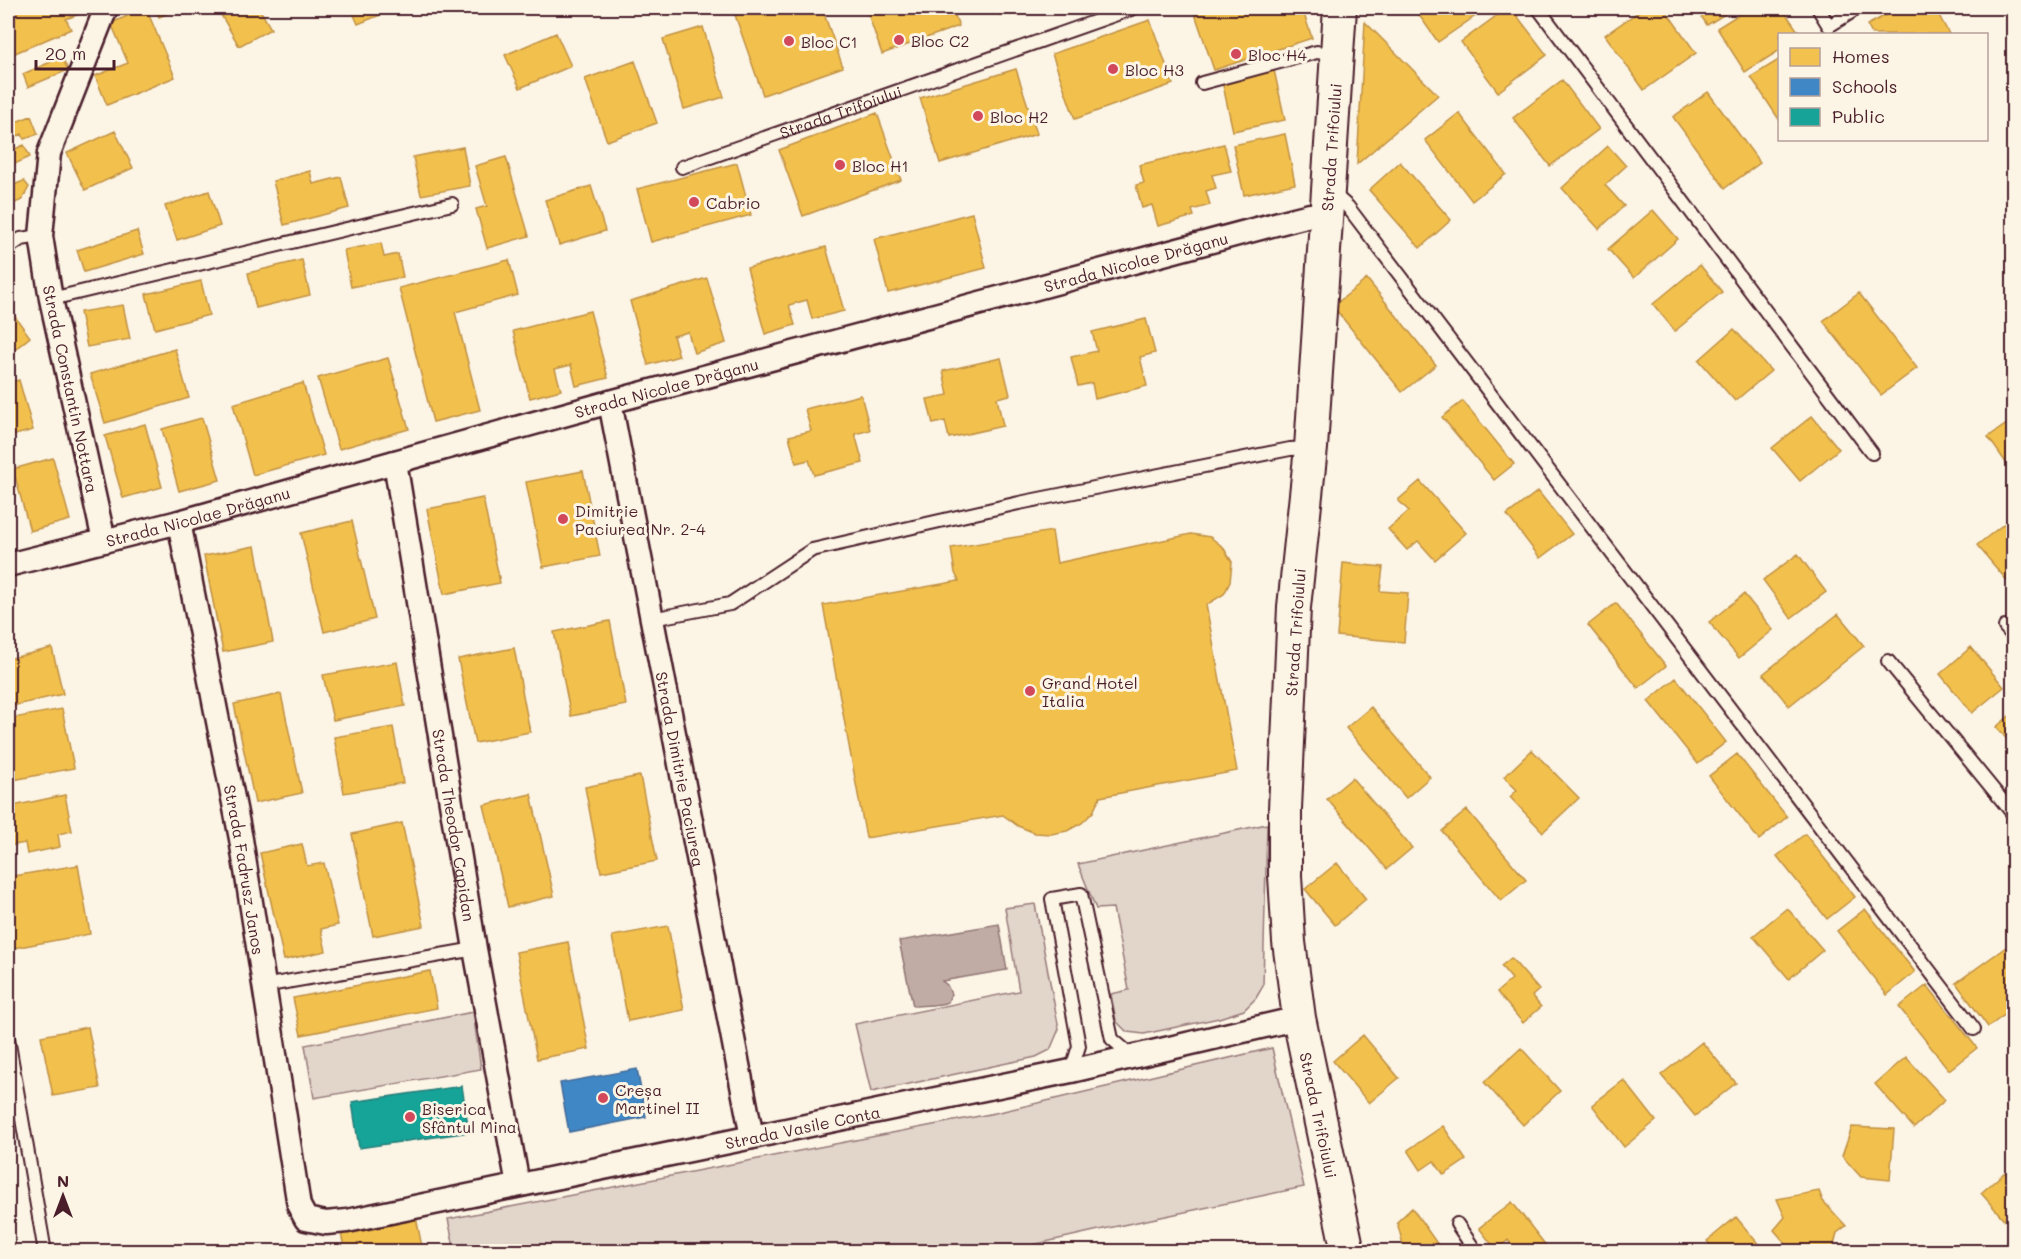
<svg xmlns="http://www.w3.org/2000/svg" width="2021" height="1259" font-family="Mali,sans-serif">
  <rect width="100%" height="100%" fill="#fcf5e5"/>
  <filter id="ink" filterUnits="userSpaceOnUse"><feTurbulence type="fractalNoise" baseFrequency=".0167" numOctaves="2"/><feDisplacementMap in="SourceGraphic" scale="12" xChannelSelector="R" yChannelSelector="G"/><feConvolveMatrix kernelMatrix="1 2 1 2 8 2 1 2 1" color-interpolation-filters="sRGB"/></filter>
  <g filter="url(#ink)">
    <path fill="#e2d5ca" stroke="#967a7a" stroke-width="1.5" d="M1267 824 1263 986 1256 998 1244 1010 1219 1018 1144 1034 1127 1032 1116 1021 1111 994 1129 990 1113 908 1096 909 1078 864Z
      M1035 904 1059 1029 1050 1050 1036 1057 871 1092 855 1024 1019 991 1005 908Z
      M473 1012 481 1069 314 1098 305 1045Z
      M1272 1048 1304 1187 1099 1230 1006 1251H455L448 1219 995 1113Z"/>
    <path fill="#c0aca5" stroke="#917474" stroke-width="1.5" d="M999 924 1007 970 942 981 947 985 951 994 948 1002C940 1006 923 1005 913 1006L899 941Z"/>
    <path fill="#f2c14e" stroke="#c09044" stroke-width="1.5" d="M26 8H76L79 14 66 19 71 29 8 56V29L14 26 9 15Z
      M146 8 175 77 107 105 95 76 128 63 111 23Z
      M155 8H181L159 17Z
      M217 8H259L271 29 239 46Z
      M351 8H388L390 11 358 24Z
      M756 8H822L843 67 763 95 735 15Z
      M866 8H952L959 26 882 54Z
      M997 8H1020L1000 15Z
      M1193 8H1302L1312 38 1214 70Z
      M1414 8H1487L1438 42Z
      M1507 8H1511L1547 55 1498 92 1461 42Z
      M1644 8H1664L1696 53 1644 90 1605 35Z
      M1696 8H1735L1707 25Z
      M1749 8H1782L1800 34H1780V50L1745 72 1717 28Z
      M1899 8H1935L1949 34H1872L1867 25Z
      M1150 20 1173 84 1075 119 1052 54Z
      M1365 22 1438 95 1357 164Z
      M703 27 724 97 684 109 663 39Z
      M556 33 571 66 520 88 505 55Z
      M62 57 68 70 28 87 23 74Z
      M1780 59V121L1751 77Z
      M635 61 657 123 607 141 585 79Z
      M1016 69 1037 134 940 163 920 98Z
      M1274 70 1285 120 1233 131 1222 81Z
      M1562 80 1599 129 1550 166 1513 118Z
      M1708 92 1760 163 1725 188 1673 117Z
      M877 113 901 180 803 216 779 150Z
      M1459 113 1506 174 1472 201 1425 140Z
      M31 116 38 134 24 139 22 134 12 138 8 125Z
      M115 131 133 168 85 190 67 153Z
      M1285 134 1295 184 1244 195 1233 145Z
      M1224 144 1231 171 1212 175 1216 188 1206 191 1210 205 1192 210 1194 216 1158 226 1152 205 1142 208 1136 185 1144 183 1139 165Z
      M24 145 30 157 8 167V152Z
      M1608 146 1626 166 1605 185 1624 206 1599 229 1562 188Z
      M463 147 470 186 421 195 413 157Z
      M506 157 529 236 487 248 476 209 487 206 475 166Z
      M1400 162 1451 220 1420 248 1369 190Z
      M737 163 751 215 651 242 637 189Z
      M310 171 313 184 341 177 349 208 284 225 273 181Z
      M24 181 29 187 22 200 8 206V187Z
      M591 186 605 231 559 245 545 200Z
      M209 191 220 226 177 240 165 206Z
      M1653 210 1678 239 1634 278 1608 249Z
      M972 213 986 268 888 293 874 239Z
      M137 231 144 254 84 272 77 250Z
      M381 243 384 257 398 254 403 277 351 287 344 250Z
      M826 247 844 311 812 319 807 300 789 305 795 325 765 334 747 268Z
      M302 260 310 295 256 308 248 273Z
      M509 260 518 295 455 312 480 410 433 422 399 288Z
      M1700 265 1722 292 1675 331 1653 304Z
      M707 278 726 343 694 353 688 332 673 336 679 356 648 365 630 301Z
      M1367 279 1436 365 1402 392 1333 306Z
      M201 281 209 315 155 329 146 294Z
      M1859 293 1917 368 1881 395 1823 321Z
      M123 305 130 339 87 347 80 312Z
      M8 307 30 337 8 355Z
      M590 311 608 378 576 386 571 365 555 369 561 390 530 398 513 331Z
      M1146 319 1155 353 1140 357 1147 386 1095 399 1092 383 1078 386 1071 357 1097 351 1092 332Z
      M1734 329 1771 371 1735 401 1699 360Z
      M175 349 189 398 105 423 90 374Z
      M388 358 409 429 339 449 318 378Z
      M1001 358 1010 395 997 398 1003 426 949 438 945 421 933 424 927 399 948 395 943 371Z
      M19 380 33 430 8 437V383Z
      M303 383 324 455 253 475 233 404Z
      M861 395 870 430 855 434 863 463 814 475 809 460 796 463 789 436 811 431 805 409Z
      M1463 401 1514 464 1494 480 1442 417Z
      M1812 416 1839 449 1800 481 1772 448Z
      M202 418 220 480 179 491 162 429Z
      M2014 419V464L2009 467 1988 437Z
      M145 424 162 487 123 498 105 436Z
      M53 458 70 520 30 531 13 469Z
      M583 471 600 556 543 567 526 482Z
      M1420 481 1466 533 1435 560 1418 541 1407 550 1388 529 1409 511 1398 500Z
      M1538 491 1572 534 1540 558 1507 515Z
      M483 498 500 583 444 594 427 509Z
      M2014 516V589L1977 545Z
      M352 521 375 619 324 632 301 533Z
      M1052 531 1057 563 1191 534 1210 537 1223 547 1232 562 1230 582 1224 594 1206 605 1237 771 1100 797 1093 812 1082 823 1067 831 1051 834 1035 833 1018 826 1003 815 866 838 823 605 959 581 955 573 951 548Z
      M255 546 273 642 223 652 204 556Z
      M1798 554 1826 592 1791 618 1763 580Z
      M1343 563 1383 567 1380 591 1408 593 1404 642 1337 636Z
      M1744 594 1773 630 1739 658 1709 622Z
      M1616 603 1666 666 1638 688 1588 625Z
      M1838 614 1864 646 1789 706 1763 674Z
      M610 621 626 705 571 716 554 632Z
      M1971 647 2004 687 1972 713 1940 674Z
      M52 648 63 694 8 707V659Z
      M514 648 530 732 475 743 458 659Z
      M397 662 405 706 333 720 323 675Z
      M1676 678 1726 742 1698 764 1648 701Z
      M281 694 302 793 255 803 234 704Z
      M1371 707 1430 777 1406 798 1346 728Z
      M62 709 74 768 8 781V719Z
      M2014 712V747L1996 727Z
      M393 727 403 783 344 793 334 737Z
      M1532 750 1579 798 1543 832 1510 797 1517 790 1504 777Z
      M1737 754 1787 817 1759 840 1709 776Z
      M640 776 657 861 601 872 585 787Z
      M1352 778 1412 848 1387 869 1327 799Z
      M531 794 554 896 508 907 484 805Z
      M65 795 72 831 58 834 60 847 27 854 25 843 8 846V807Z
      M1467 810 1526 880 1501 901 1442 831Z
      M402 823 424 926 373 936 352 834Z
      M1805 834 1855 897 1827 919 1777 856Z
      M302 844 307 866 324 863 338 925 321 929 326 951 284 960 260 853Z
      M1337 863 1366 899 1335 925 1305 889Z
      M78 865 90 934 8 949V877Z
      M1787 908 1823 950 1789 979 1753 936Z
      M1865 909 1915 972 1887 995 1837 931Z
      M668 926 684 1010 628 1021 612 936Z
      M568 942 589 1049 537 1059 516 952Z
      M2006 947 2014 958V1008L1988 1027 1956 983Z
      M1511 958 1539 990 1532 996 1541 1007 1523 1023 1497 992 1512 979 1501 966Z
      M430 971 437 1008 301 1035 293 998Z
      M1927 985 1977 1048 1949 1070 1899 1007Z
      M88 1027 100 1088 53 1096 41 1036Z
      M1363 1035 1399 1078 1369 1103 1333 1061Z
      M1702 1042 1736 1083 1695 1116 1661 1075Z
      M1521 1048 1560 1091 1523 1125 1484 1082Z
      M1906 1057 1945 1100 1914 1128 1875 1084Z
      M1624 1080 1656 1121 1624 1147 1592 1105Z
      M1443 1126 1466 1160 1444 1175 1434 1161 1421 1170 1408 1150Z
      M1852 1127 1894 1129 1890 1180 1861 1177 1842 1156Z
      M2005 1172 2014 1182V1231L1981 1193Z
      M1819 1191 1823 1201 1846 1226 1837 1233 1832 1252H1793L1774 1230 1785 1217 1777 1199Z
      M1512 1202 1547 1247 1541 1252H1517L1508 1240 1496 1250 1479 1228Z
      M1412 1208 1443 1252H1405L1397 1222Z
      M416 1217 423 1252H345L341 1233Z
      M1736 1217 1765 1252H1716L1707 1241Z"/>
    <path fill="#3f88c5" stroke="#426897" stroke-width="1.5" d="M637 1069 646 1117 569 1132 560 1083Z"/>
    <path fill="#17a398" stroke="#267b77" stroke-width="1.5" d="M462 1086 469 1132 359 1148 352 1102Z"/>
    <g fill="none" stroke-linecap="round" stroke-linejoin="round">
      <defs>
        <g id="lane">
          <path d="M1538 8 1872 453"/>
          <path d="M1818 8 1829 26 1858 8"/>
          <path d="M1202 83 1317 52 1336 56"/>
          <path id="s1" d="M682 167 1134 8"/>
          <path d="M1330 196 1338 198 1348 207 1974 1029"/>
          <path d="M8 248 21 239 41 236"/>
          <path d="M51 299 452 204"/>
          <path d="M652 619 730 604 812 550 1019 503 1290 449 1310 448"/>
          <path d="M2005 627 2014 637"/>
          <path d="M1888 661 2014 815"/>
          <path d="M263 986 475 949"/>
          <path d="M8 1038 45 1252"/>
          <path d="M1071 1071 1079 1046 1052 899 1081 894 1112 1039 1132 1056"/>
          <path d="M1457 1224 1476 1252"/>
        </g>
        <g id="street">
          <path id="s2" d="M610 402 752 1137"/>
          <path id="s3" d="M395 462 475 949 518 1185"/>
          <path id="s4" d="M179 522 241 839 299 1206 306 1219 326 1223 347 1221 1071 1071 1299 1018"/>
          <path d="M104 541 51 299 41 236 49 153 106 8"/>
          <path id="s5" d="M8 565 179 522 610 402 1294 219 1310 215 1327 214"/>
        </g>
        <g id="secondary">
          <path id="s6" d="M1340 8 1311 448 1294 607 1285 809V876L1289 942 1299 1018 1348 1252"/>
        </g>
      </defs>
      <use href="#lane" stroke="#4a1f2b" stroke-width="16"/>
      <use href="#street" stroke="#4a1f2b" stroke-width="27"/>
      <use href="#secondary" stroke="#4a1f2b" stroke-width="36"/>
      <use href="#lane" stroke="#fcf5e5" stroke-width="12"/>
      <use href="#street" stroke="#fcf5e5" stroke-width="22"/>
      <use href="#secondary" stroke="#fcf5e5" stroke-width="32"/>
    </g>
  </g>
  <g fill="#d1495b" stroke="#fcf5e5" stroke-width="2">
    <circle cx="899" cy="40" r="6"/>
    <circle cx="789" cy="41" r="6"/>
    <circle cx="1236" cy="54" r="6"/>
    <circle cx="1113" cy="69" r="6"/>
    <circle cx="978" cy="116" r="6"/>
    <circle cx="840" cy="165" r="6"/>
    <circle cx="694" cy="202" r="6"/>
    <circle cx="563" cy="519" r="6"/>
    <circle cx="1030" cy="691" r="6"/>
    <circle cx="603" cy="1098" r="6"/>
    <circle cx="410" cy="1117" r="6"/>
  </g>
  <g text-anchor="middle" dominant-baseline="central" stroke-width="6" stroke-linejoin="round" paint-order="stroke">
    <g font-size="16" fill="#4a1f2b" stroke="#fcf5e5" text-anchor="start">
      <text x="911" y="40">Bloc C2</text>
      <text x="801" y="41">Bloc C1</text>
      <text x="1248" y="54">Bloc H4</text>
      <text x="1125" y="69">Bloc H3</text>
      <text x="990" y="116">Bloc H2</text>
      <text x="852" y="165">Bloc H1</text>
      <text x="706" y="202">Cabrio</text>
      <text x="575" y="510">Dimitrie<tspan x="575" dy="18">Paciurea Nr. 2-4</tspan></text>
      <text x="1042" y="682">Grand Hotel<tspan x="1042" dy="18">Italia</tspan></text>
      <text x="615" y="1089">Creșa<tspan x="615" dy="18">Martinel II</tspan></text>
      <text x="422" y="1108">Biserica<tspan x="422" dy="18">Sfântul Mina</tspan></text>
    </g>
    <g font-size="16" fill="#4a1f2b" stroke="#fcf5e5">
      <text stroke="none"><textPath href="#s1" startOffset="168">Strada Trifoiului</textPath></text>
      <text transform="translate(1331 147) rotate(-86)">Strada Trifoiului</text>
      <text stroke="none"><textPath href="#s5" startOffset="1168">Strada Nicolae Drăganu</textPath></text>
      <text stroke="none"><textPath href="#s5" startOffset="682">Strada Nicolae Drăganu</textPath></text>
      <text transform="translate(71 389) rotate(78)">Strada Constantin Nottara</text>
      <text stroke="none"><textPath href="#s5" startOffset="196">Strada Nicolae Drăganu</textPath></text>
      <text transform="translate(1295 632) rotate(-86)">Strada Trifoiului</text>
      <text stroke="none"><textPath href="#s2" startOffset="374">Strada Dimitrie Paciurea</textPath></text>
      <text stroke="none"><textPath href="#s3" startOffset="368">Strada Theodor Capidan</textPath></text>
      <text stroke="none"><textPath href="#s4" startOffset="354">Strada Fadrusz Janos</textPath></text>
      <text stroke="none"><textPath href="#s6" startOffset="1112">Strada Trifoiului</textPath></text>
      <text stroke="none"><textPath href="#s4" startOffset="1216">Strada Vasile Conta</textPath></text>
    </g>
  </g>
  <rect width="2021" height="1259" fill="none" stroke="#fcf5e5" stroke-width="30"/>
  <rect x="15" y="15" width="1991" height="1229" fill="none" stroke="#4a1f2b" stroke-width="2" filter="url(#ink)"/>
  <rect x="1778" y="33" width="210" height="108" fill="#fcf5e5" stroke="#b59f9b" stroke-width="1.5"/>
  <rect x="1790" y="48" width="30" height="18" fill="#f2c14e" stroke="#b59f9b" stroke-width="1.5"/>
  <text x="1832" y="63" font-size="18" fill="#4a1f2b">Homes</text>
  <rect x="1790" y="78" width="30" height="18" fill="#3f88c5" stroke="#b59f9b" stroke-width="1.5"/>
  <text x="1832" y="93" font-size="18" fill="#4a1f2b">Schools</text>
  <rect x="1790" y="108" width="30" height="18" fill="#17a398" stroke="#b59f9b" stroke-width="1.5"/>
  <text x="1832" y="123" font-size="18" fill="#4a1f2b">Public</text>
  <g transform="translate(63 1196)" stroke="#fcf5e5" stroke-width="4.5" paint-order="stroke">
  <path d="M0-4.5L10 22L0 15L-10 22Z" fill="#4a1f2b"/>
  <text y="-9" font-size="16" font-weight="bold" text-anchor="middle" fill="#4a1f2b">N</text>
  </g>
  <path d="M36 60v9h78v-9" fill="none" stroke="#4a1f2b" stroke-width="3"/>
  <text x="45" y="60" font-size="18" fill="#4a1f2b" stroke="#fcf5e5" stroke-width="4.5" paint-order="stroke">20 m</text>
</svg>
